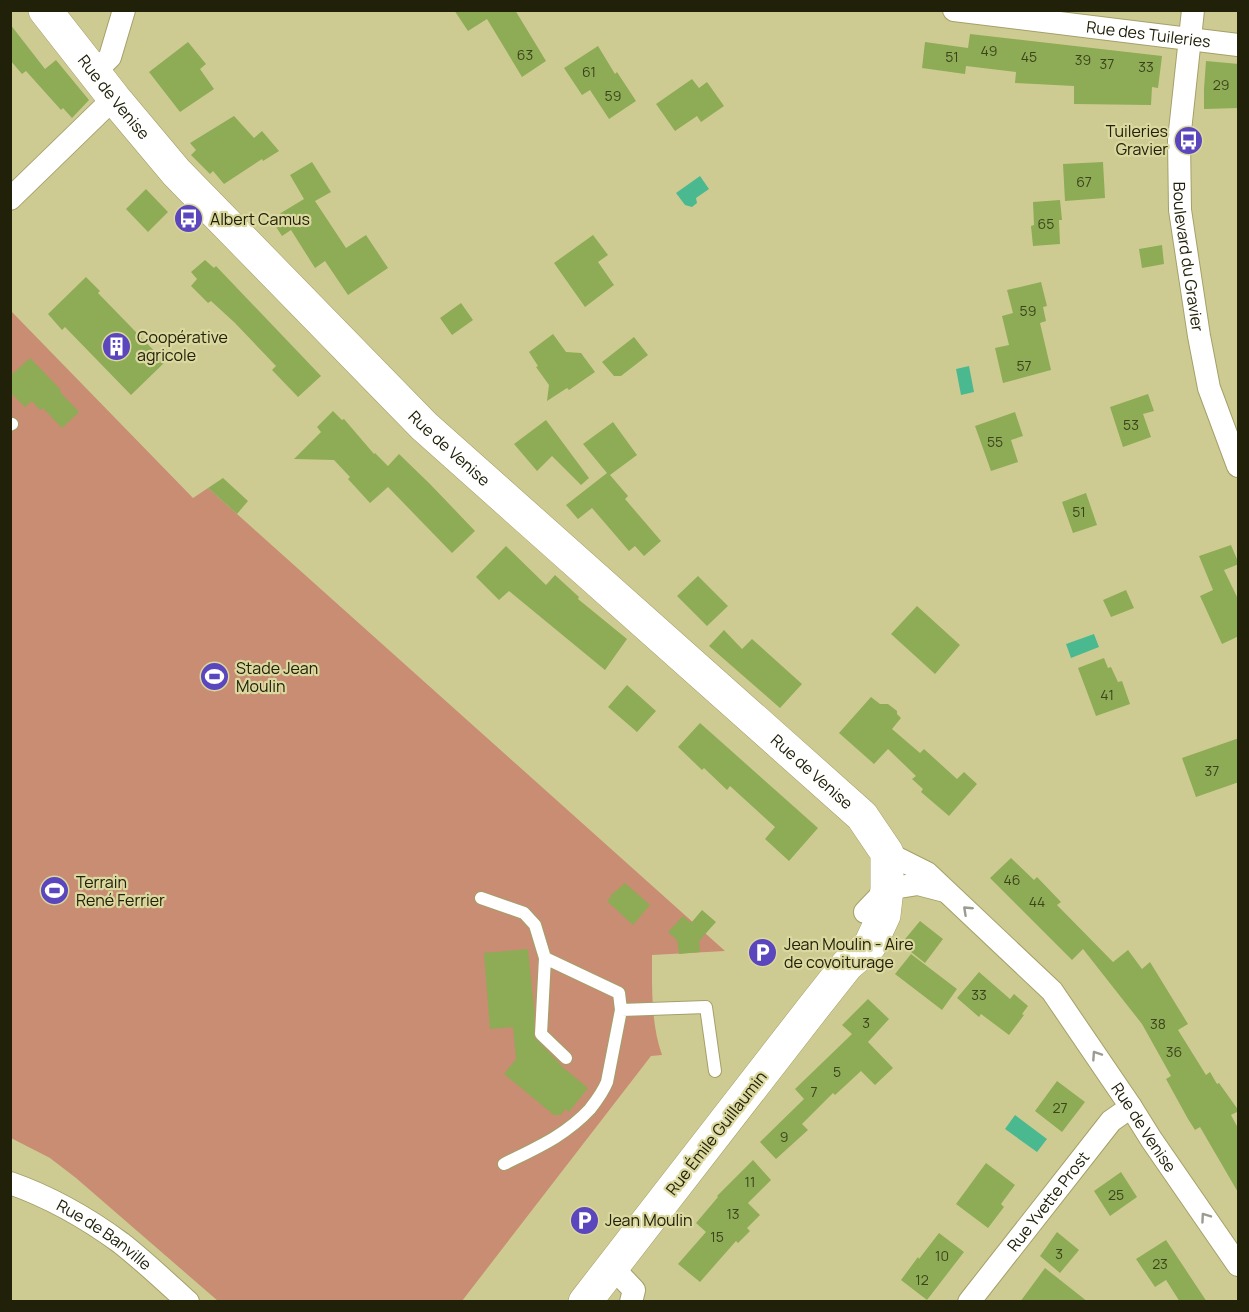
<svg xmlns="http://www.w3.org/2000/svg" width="1249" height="1312" font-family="Manrope,sans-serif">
  <rect width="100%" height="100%" fill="#cecb92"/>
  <path fill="#c88d72" d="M11 311 193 498 208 488 725 951 652 955C652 988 651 1024 662 1055L651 1056 462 1301H218L76 1178 50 1158 11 1138Z"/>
  <path fill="#4ab990" d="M700 176 709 189 696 198 697 203 692 207 685 205 676 193Z
    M969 366 974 392 961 395 956 369Z
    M1094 634 1099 647 1071 658 1066 644Z
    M1015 1115 1047 1139 1037 1152 1005 1129Z"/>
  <path fill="#8dac55" d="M454 10H515L546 61 522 77 487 19 468 31Z
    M10 24 45 69 56 60 89 100 72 118 63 108 61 110 26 71 22 74 10 60Z
    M970 34 1162 56 1158 88 1152 87 1151 105 1074 104V86L1015 83 1016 72 966 66 965 74 922 68 925 42 968 48Z
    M188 42 206 64 200 69 214 89 180 112 149 72Z
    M598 46 615 74 617 72 636 101 609 119 590 90 582 95 564 68Z
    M1206 61 1239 64V108L1204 109V89Z
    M692 79 699 88 707 82 724 106 701 122 697 116 675 131 656 104Z
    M234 116 254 138 262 131 279 151 263 161 262 159 224 184 213 171 210 174 191 155 196 150 190 143Z
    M312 162 331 192 315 201 346 248 366 235 388 268 348 295 325 261 315 268 291 230 282 236 271 219 304 199 290 175Z
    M1103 162 1105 198 1065 201 1063 164Z
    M146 189 168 212 148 232 126 209Z
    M1060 200 1062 220H1059L1060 244 1033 246 1031 226 1034 225 1033 202Z
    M593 235 608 255 598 262 614 285 585 307 554 263Z
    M1162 245 1164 264 1142 268 1139 249Z
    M205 260 214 268 216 266 321 376 298 397 272 370 276 366 235 323 211 301 208 303 191 286 197 279 191 272Z
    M86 277 100 291 98 293 165 362 131 395 65 327 62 330 48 314Z
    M1041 282 1047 306 1043 307 1046 321 1040 323 1051 370 1003 383 995 348 1009 345 1002 316 1013 313 1007 290Z
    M461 303 473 320 452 335 440 318Z
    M553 334 566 352 581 353 595 372 569 390 567 388 547 401 549 385 536 367 538 366 529 352Z
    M634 337 648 355 621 376H614L602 362Z
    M30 358 61 390 60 392 79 412 62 428 43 408 40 410 32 401 25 407 10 392V376Z
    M1148 394 1154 411 1143 414 1151 437 1123 447 1110 407Z
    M333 411 342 420 344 419 374 454 375 453 388 466 399 454 430 484 475 531 452 553 388 487 370 503 348 479 350 477 334 460 294 459 321 432 317 427Z
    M1015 412 1023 436 1011 440 1018 462 991 471 975 426Z
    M546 420 589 478 581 485 552 456 537 471 514 444Z
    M613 422 637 455 610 475 628 496 625 499 661 541 644 556 635 546 629 551 592 508 578 519 566 505 607 473 583 444Z
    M223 478 248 501 237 514 208 488Z
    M1086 493 1097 525 1073 533 1062 502Z
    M1231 545 1239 564 1224 570 1239 601V636L1222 644 1200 596 1213 590 1199 556Z
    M506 546 546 585 555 575 579 597 578 599 627 639 605 670 509 591 499 600 476 577Z
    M698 576 728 606 707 626 677 596Z
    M1126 590 1134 608 1111 617 1103 600Z
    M917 606 960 645 935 674 891 634Z
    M724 630 742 649 752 639 802 684 780 708 709 646Z
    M1104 658 1108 668 1111 667 1118 682 1122 681 1130 704 1096 716 1078 668Z
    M627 685 656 711 637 732 608 707Z
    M871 697 880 704H888L897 711V714L901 718 892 729 920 753 924 749 957 779 964 772 977 784 949 816 921 792 923 789 912 779 916 776 888 749 874 764 839 733Z
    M700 723 818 828 789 861 765 839 775 827 730 786 727 790 704 768 702 770 678 747Z
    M1239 738V782L1196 797 1182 758Z
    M1011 858 1034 880 1037 877 1061 902 1057 905 1113 962 1128 950 1142 969 1150 962 1188 1024 1178 1030 1206 1075 1210 1072 1217 1084 1219 1083 1239 1111 1231 1115 1239 1130V1194L1200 1127 1195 1130 1188 1119 1166 1079 1171 1076 1142 1024 1083 949 1072 960 990 878Z
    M625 883 650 905 633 925 607 901 611 897 610 896Z
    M702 910 716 922 699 941 700 952 679 954 677 940 668 932 683 916 691 923Z
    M920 921 943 939 925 963 901 944Z
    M528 949 534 1008V1037L560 1064V1065L588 1088 569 1112 565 1109 561 1115H554L504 1074 516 1059 513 1027 490 1029 484 953Z
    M911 954 957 989 942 1010 895 974Z
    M979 972 1010 999 1014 994 1028 1006 1022 1014 1024 1015 1009 1035 981 1014 979 1017 957 998Z
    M868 999 889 1019 868 1042 893 1068 875 1085 861 1071 835 1095 833 1093 802 1124 808 1130 776 1159 760 1142 804 1099 795 1089 852 1034 842 1025Z
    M1057 1081 1085 1102 1062 1132 1035 1111Z
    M753 1160 771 1180 748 1203 760 1215 747 1228 750 1231 738 1243 736 1241 700 1282 678 1264 706 1232 696 1223 718 1197 717 1196Z
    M986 1163 1015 1185 1001 1204 1004 1207 988 1228 956 1204Z
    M1121 1172 1137 1197 1110 1216 1094 1191Z
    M1057 1232 1079 1250 1060 1273 1040 1256Z
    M939 1233 964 1252 927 1300 901 1280 918 1257 919 1259Z
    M1166 1240 1207 1302H1180L1166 1280 1155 1287 1136 1259Z
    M1045 1268 1088 1302H1020Z"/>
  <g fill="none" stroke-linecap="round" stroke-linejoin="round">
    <defs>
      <path id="service" d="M10 425 12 424
        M481 898 524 913 535 925 545 958 619 993 621 1010 607 1082C603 1092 597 1100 590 1109 565 1136 536 1148 504 1164
        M545 958 541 1034 566 1058
        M621 1010 706 1007 715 1071"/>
      <g id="minor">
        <path id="s1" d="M954 10 1238 45"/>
        <path id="s2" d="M1193 10 1179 140 1180 210 1199 336 1209 388 1238 466"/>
        <path d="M94 73 110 57 124 10"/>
        <path d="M10 199 114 98"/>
        <path id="s3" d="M887 853 927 873 1052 991 1131 1107 1151 1139 1238 1265"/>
        <path d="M865 912 887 889 918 884 945 891"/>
        <path id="s4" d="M10 1183C50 1197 87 1218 121 1243 144 1261 166 1282 188 1302"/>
        <path d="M612 1267 634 1290 631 1302"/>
        <path id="s5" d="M969 1302 1111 1121 1131 1107"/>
      </g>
      <g id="secondary">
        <path id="s6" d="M45 10 114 98 176 172 424 426 862 816 887 853V889L884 915 870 945 847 965 813 1008 585 1302"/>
      </g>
    </defs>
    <use href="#service" stroke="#a3a069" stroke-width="14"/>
    <use href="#minor" stroke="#a3a069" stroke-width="24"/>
    <use href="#secondary" stroke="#a3a069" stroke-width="34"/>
    <use href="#service" stroke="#fff" stroke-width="12"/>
    <use href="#minor" stroke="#fff" stroke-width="22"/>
    <use href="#secondary" stroke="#fff" stroke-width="33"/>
  </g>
  <defs><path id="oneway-chevron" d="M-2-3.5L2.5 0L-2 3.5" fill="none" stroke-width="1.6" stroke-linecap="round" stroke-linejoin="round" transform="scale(1.5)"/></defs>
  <g stroke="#9b9b90">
    <use href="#oneway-chevron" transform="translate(967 910) rotate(-137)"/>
    <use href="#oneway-chevron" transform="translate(1096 1055) rotate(-124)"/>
    <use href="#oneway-chevron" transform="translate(1205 1217) rotate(-125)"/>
  </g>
  <defs>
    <symbol id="bus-disc" viewBox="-11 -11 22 22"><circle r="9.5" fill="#5b46be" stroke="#dbd89f"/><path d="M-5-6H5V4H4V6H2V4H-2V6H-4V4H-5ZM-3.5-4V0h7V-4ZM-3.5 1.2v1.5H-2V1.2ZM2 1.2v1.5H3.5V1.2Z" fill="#fff"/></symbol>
    <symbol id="building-disc" viewBox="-11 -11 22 22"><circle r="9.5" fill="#5b46be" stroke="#dbd89f"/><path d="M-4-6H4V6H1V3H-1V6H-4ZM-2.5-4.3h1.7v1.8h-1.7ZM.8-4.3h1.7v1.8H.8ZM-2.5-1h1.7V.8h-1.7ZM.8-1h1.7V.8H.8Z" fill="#fff"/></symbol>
    <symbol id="stadium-disc" viewBox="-11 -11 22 22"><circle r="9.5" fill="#5b46be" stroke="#dbd89f"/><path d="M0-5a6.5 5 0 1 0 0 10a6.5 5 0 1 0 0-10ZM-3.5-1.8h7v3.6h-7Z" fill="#fff"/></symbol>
    <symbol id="parking-disc" viewBox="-11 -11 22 22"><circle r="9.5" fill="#5b46be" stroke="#dbd89f"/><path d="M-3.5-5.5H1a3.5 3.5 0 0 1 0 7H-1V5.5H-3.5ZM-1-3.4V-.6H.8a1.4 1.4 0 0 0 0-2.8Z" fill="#fff"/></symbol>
  </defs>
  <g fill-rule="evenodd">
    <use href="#bus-disc" x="1172" y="124" width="33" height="33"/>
    <use href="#bus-disc" x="172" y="202" width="33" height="33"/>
    <use href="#building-disc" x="100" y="330" width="33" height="33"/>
    <use href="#stadium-disc" x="198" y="660" width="33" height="33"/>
    <use href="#stadium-disc" x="38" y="874" width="33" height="33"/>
    <use href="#parking-disc" x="746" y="936" width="33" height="33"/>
    <use href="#parking-disc" x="568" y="1204" width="33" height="33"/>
  </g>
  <g text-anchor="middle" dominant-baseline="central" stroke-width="4.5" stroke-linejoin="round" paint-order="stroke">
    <g font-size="14" fill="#3c431c">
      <text x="989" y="50">49</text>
      <text x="525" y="54">63</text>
      <text x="952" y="56">51</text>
      <text x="1029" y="56">45</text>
      <text x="1083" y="59">39</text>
      <text x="1107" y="63">37</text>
      <text x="1146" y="66">33</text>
      <text x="589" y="71">61</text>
      <text x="1221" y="84">29</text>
      <text x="613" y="95">59</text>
      <text x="1084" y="181">67</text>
      <text x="1046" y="223">65</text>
      <text x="1028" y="310">59</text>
      <text x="1024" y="365">57</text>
      <text x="1131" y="424">53</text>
      <text x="995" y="441">55</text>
      <text x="1079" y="511">51</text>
      <text x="1107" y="694">41</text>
      <text x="1212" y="770">37</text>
      <text x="1012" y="879">46</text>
      <text x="1037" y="901">44</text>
      <text x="979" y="994">33</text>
      <text x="866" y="1022">3</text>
      <text x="1158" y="1023">38</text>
      <text x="1174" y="1051">36</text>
      <text x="837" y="1071">5</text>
      <text x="814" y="1091">7</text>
      <text x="1060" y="1107">27</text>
      <text x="784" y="1136">9</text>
      <text x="750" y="1181">11</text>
      <text x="1116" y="1194">25</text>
      <text x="733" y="1213">13</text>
      <text x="717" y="1236">15</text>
      <text x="1059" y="1253">3</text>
      <text x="942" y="1255">10</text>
      <text x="1160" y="1263">23</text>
      <text x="922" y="1279">12</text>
    </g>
    <g font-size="16" fill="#212009" stroke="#dbd89f">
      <text stroke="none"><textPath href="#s1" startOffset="196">Rue des Tuileries</textPath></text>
      <text stroke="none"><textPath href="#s6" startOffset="111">Rue de Venise</textPath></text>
      <text stroke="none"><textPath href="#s2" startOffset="248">Boulevard du Gravier</textPath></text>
      <text stroke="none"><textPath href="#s6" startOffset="597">Rue de Venise</textPath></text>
      <text stroke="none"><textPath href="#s6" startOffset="1083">Rue de Venise</textPath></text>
      <text stroke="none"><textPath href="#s3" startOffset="381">Rue de Venise</textPath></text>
      <text transform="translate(716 1133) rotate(-52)">Rue Émile Guillaumin</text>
      <text stroke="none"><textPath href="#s5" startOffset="128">Rue Yvette Prost</textPath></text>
      <text stroke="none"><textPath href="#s4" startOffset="108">Rue de Banville</textPath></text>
    </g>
    <g font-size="16" fill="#212009" stroke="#dbd89f" text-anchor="start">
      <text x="1168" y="131" text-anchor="end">Tuileries<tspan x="1168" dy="18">Gravier</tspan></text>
      <text x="210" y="219">Albert Camus</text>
      <text x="137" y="337">Coopérative<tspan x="137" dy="18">agricole</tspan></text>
      <text x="236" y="668">Stade Jean<tspan x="236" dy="18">Moulin</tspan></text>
      <text x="76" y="882">Terrain<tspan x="76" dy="18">René Ferrier</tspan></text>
      <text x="784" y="944">Jean Moulin - Aire<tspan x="784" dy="18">de covoiturage</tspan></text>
      <text x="605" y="1220">Jean Moulin</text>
    </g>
  </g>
  <rect width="1249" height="1312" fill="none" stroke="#212009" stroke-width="24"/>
</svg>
